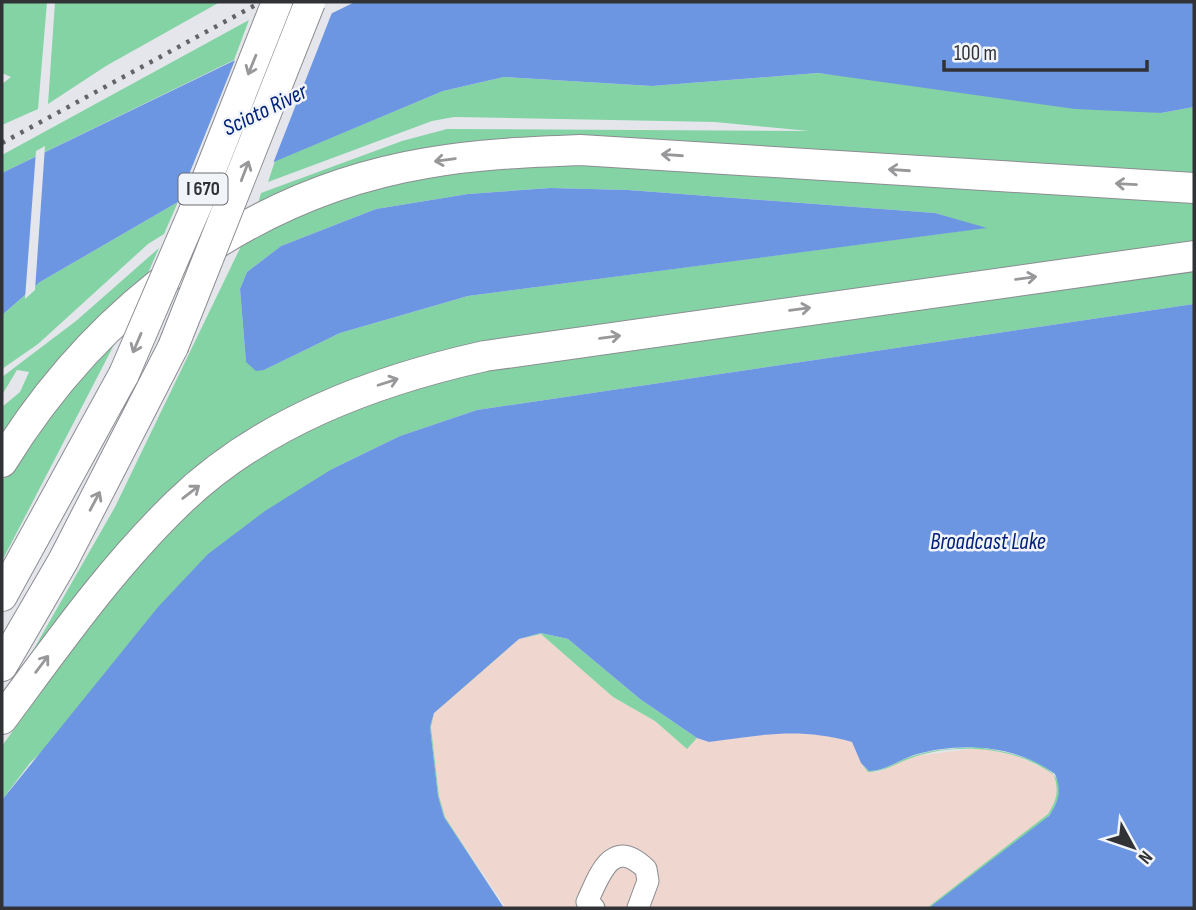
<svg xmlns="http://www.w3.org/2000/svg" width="1196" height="910" font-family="'Sofia Sans Condensed',sans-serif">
  <rect width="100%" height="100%" fill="#e4e6ec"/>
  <path fill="#efd6cf" d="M541 634 613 697 655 721 687 749 697 738 709 742 784 732H816L852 742 861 763 869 772H878L915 756 978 748 1015 755 1045 769 1054 775 1058 788 1057 802 1048 814 995 859 927 908H506L445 817 439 796 431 727 434 713 519 639Z"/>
  <path fill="#84d3a4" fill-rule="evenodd" d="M2 2H47L38 109 2 125V84L11 77 2 73Z
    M55 2H220L106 66 48 104Z
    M249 20 234 60 2 173V155Z
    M818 73 1161 113 1194 107V176L580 138 256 210 261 193 402 141 447 129 809 131 715 122 454 117 432 121 268 182 275 161 443 91 504 77 652 86Z
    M582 162 1194 200V241L523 335 445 351 274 420 27 661 115 507 243 242 327 203 431 173ZM549 188 628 190 935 213 984 228 468 296 340 333 264 370 246 362 240 289 247 272 281 246 376 209 468 194Z
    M178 202 164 234 148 244 38 344 2 369V315L40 282Z
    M159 248 144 282 30 398 2 436V407L20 392 29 372 17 370 2 395V377L76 321Z
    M1194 265V304L477 410 400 436 332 469 30 763 2 800V746L112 594 150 548 217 486 300 432 431 378Z
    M116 341 2 561V481L44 416Z
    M541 633 568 639 640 699 697 738 687 749 655 721 613 697 541 634 519 639 434 713 431 727 439 796 445 817 504 908 444 817 438 796 430 727 434 713 469 681 519 639Z
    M978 747C1008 752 1087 765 1051 813 1040 828 1020 840 1006 851 985 868 951 899 927 908L1048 814C1057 800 1059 791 1054 775 1016 747 959 742 914 757 899 762 885 772 868 772L861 763 869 771C886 771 900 759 916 755 936 749 957 748 978 747Z"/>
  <path fill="#6d96e2" d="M355 2H1194V107L1161 113 1075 109 818 73 652 86 504 77 443 91 178 202 40 282 2 315V173Z
    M550 188 628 190 935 213 987 228 468 296 340 333 264 370 256 371 246 362 240 289 247 272 281 246 376 209 468 194Z
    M1194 304V908H929L1049 816C1059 801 1062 791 1055 774 1016 745 961 741 914 755 899 760 885 771 869 771L861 763 852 742C799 727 762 735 709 742L697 738 640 699 568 639 541 633 519 639 434 713 430 727 438 796 444 817 504 908H2V800L158 607 208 554 265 511 332 469 400 436 477 410Z"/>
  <path fill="#e4e6ec" d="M333 10 272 166 176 207 237 55Z
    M45 146 35 290 25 299 36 151Z"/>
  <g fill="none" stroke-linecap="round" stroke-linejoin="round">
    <defs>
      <path id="minor" d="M594 908 587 902C600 874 612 836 646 869L648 881 638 908"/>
      <path id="highway" d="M2 462C96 309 247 193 427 163 478 154 529 152 580 150L1194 188
        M2 596 124 374
        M2 666 63 561 173 347
        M2 719C57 645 110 569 177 504 260 423 373 381 485 356L1194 256"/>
    </defs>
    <use href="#minor" stroke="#8b8d92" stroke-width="23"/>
    <use href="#highway" stroke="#8b8d92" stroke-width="32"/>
    <use href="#minor" stroke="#fff" stroke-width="21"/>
    <use href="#highway" stroke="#fff" stroke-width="30"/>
    <path stroke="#636468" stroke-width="4.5" stroke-dasharray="3.5 7" stroke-linecap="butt" d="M2 143 261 2"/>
    <defs>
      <path id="highway-bridge" d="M173 347 310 2
        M124 374 198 202 277 2"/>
    </defs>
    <use href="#highway-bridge" stroke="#8b8d92" stroke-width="32" stroke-linecap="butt"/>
    <use href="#highway-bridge" stroke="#fff" stroke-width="30"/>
  </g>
  <defs><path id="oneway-shaft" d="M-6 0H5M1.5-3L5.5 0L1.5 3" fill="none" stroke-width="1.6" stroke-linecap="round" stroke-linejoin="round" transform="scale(1.75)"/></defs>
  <g stroke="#98989a">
    <use href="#oneway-shaft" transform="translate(252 65) rotate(112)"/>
    <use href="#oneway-shaft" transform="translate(672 155) rotate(-176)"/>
    <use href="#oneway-shaft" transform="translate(445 160) rotate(172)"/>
    <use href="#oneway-shaft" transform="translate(899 170) rotate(-176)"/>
    <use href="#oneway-shaft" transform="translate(245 171) rotate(-69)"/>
    <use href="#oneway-shaft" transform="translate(1126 184) rotate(-177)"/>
    <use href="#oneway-shaft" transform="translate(1026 278) rotate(-8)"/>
    <use href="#oneway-shaft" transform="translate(800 309) rotate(-8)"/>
    <use href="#oneway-shaft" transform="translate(610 337) rotate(-8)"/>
    <use href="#oneway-shaft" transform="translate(137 343) rotate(113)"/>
    <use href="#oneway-shaft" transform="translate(388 382) rotate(-18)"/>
    <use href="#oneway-shaft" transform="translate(191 492) rotate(-38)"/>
    <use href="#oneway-shaft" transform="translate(95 501) rotate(-62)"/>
    <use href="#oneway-shaft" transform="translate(42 664) rotate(-53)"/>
  </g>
  <g text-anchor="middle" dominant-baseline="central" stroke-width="5" stroke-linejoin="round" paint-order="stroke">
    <rect fill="#f1f4f9" stroke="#6b6c70" stroke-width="2" x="178.5" y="173.5" width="49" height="31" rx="5"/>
    <g font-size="19" font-weight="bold" fill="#313235">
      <text x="203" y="189">I 670</text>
    </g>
    <g font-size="23" font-style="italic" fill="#002178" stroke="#f1f4f9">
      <text transform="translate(265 110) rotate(-26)">Scioto River</text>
      <text x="988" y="542">Broadcast Lake</text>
    </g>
  </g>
  <rect width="1196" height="910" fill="none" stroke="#313235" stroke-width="7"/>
  <g transform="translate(1133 847) rotate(130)" stroke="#f1f4f9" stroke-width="5" paint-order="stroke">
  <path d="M0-5L12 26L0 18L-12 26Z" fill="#313235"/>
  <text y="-10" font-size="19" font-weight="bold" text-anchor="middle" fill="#313235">N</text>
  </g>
  <path d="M944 60v10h203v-10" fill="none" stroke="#313235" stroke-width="3.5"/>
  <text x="954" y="60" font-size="21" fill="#313235" stroke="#f1f4f9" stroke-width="5" paint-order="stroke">100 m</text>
</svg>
